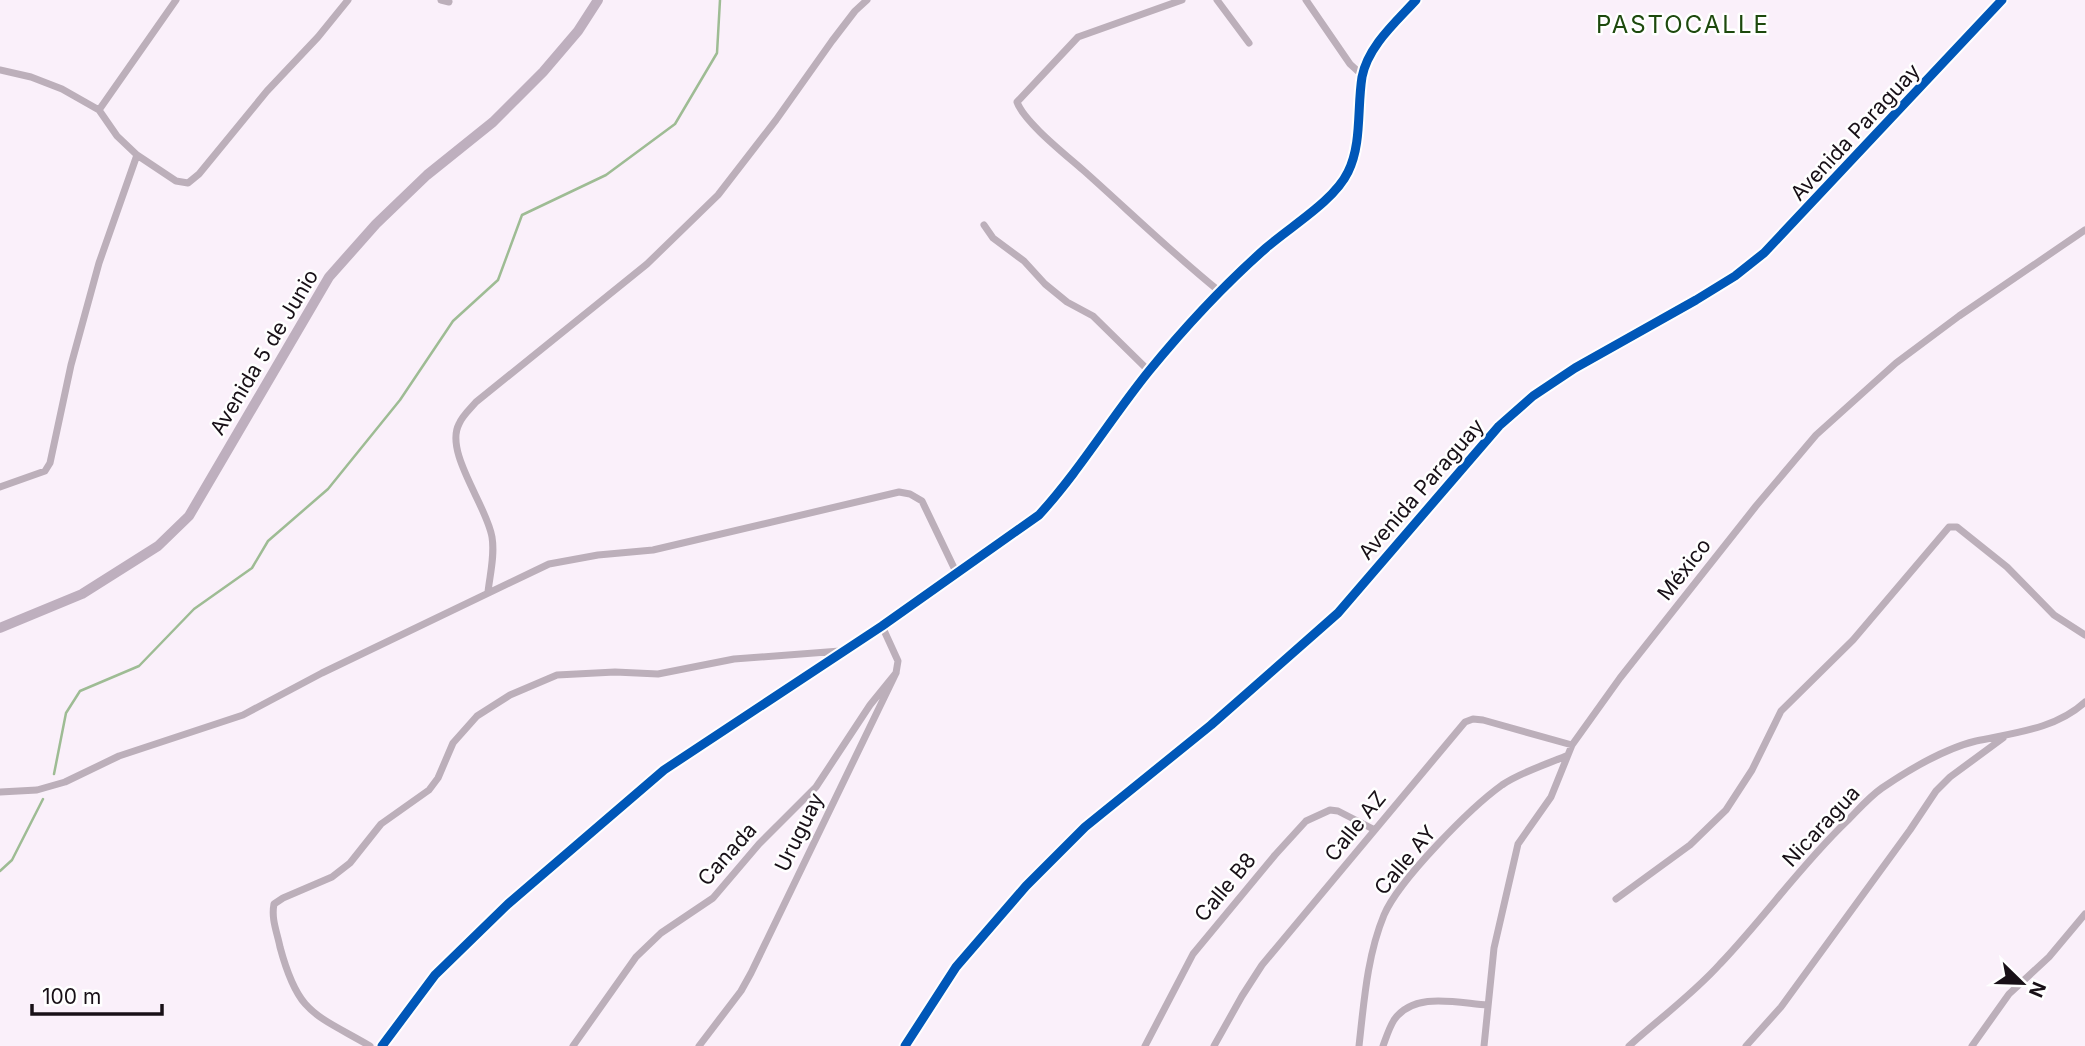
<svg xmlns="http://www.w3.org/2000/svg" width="2085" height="1046" font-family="Inter,sans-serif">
  <rect width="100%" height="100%" fill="#faf0fa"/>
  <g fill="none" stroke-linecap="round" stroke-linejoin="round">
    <path stroke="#9ebc94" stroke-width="2.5" d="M54 774 66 713 80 691 139 666 194 609 252 568 268 541 328 489 400 400 453 321 498 280 522 215 606 175 675 124 717 53 720 0
      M0 871 12 860 43 799"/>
    <path stroke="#bcafba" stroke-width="7" d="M441 0 449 2
      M1182 0 1078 37 1017 102C1024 122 1066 155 1083 170 1129 211 1172 253 1219 291
      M1217 0 1249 43
      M1306 0 1350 64 1362 75
      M0 70 31 77 62 89 99 110 117 136 137 155
      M99 110 176 0
      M984 225 993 238 1024 261 1045 284 1067 302 1093 316 1149 371
      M0 487 45 471 50 463 71 365 99 263 137 155 176 181 188 183 199 174 267 91 318 37 348 0
      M488 592C490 574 495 555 492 537 487 506 444 452 459 424 462 416 470 409 476 402L647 264 718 195 776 120 832 41 855 11 867 0
      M0 792 37 790 65 782 119 756 243 715 322 673 549 564 598 555 653 550 899 492 910 494 922 501 957 574
      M1616 899 1690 845 1726 810 1752 770 1781 711 1853 640 1949 527H1957L2007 567 2054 615 2085 635
      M370 1046C313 1013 298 1014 280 947 277 932 271 919 274 904L283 898 332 877 350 863 381 824 429 790 438 778 453 743 477 716 510 695 557 675 615 672 658 674 734 659 840 651
      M382 1046 435 975 508 904 664 770 882 626 1039 515C1080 470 1111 418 1149 371 1185 327 1224 285 1266 248 1291 226 1334 201 1348 172 1362 144 1357 108 1362 77 1368 46 1396 22 1416 0
      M573 1046 636 957 661 933 713 898 759 844 816 787 870 705 896 673
      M699 1046 741 991 751 973 896 673 898 661 882 626
      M905 1046 956 967 1026 886 1085 827 1211 725 1338 613 1499 426 1533 396 1575 368 1696 300 1735 276 1764 253 2002 0
      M1145 1046 1193 954 1275 855 1306 821 1330 810 1338 811 1373 829
      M1214 1046 1242 996 1262 965 1465 722 1473 719 1483 720 1572 745
      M1359 1046C1364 1002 1367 956 1384 915 1399 880 1470 808 1502 785 1521 772 1545 765 1566 756
      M1383 1046C1386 1038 1389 1028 1394 1020 1414 991 1457 1003 1488 1005
      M1484 1046 1494 948 1518 844 1551 797 1572 745 1620 678 1756 506 1816 435 1896 363 1959 316 2085 230
      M1629 1046C1659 1019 1693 994 1720 964 1764 918 1801 865 1847 821 1858 810 1869 797 1882 788 1910 769 1943 749 1976 741 2013 733 2056 729 2085 702
      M1746 1046 1781 1007 1910 830 1936 791 1950 777 2003 738
      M1972 1046 2009 994 2049 957 2085 914"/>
    <path stroke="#beafbe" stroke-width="10" d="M0 628 82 594 158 546 189 516 329 277 376 224 427 175 493 122 543 72 578 31 598 0"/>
    <defs>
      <path id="cycleway" d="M382 1046 435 975 508 904 664 770 882 626 1039 515C1080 470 1111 418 1149 371 1185 327 1224 285 1266 248 1291 226 1334 201 1348 172 1362 144 1357 108 1362 77 1368 46 1396 22 1416 0
        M905 1046 956 967 1026 886 1085 827 1211 725 1338 613 1499 426 1533 396 1575 368 1696 300 1735 276 1764 253 2002 0"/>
    </defs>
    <use href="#cycleway" stroke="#fff" stroke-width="13"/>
    <use href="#cycleway" stroke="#0057b8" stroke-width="9"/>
  </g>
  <g text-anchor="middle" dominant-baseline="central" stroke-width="5" stroke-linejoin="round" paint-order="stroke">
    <g font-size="21" fill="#181017" stroke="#fff">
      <text transform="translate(1855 132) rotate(-47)">Avenida Paraguay</text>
      <text transform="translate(264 352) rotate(-59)">Avenida 5 de Junio</text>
      <text transform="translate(1421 489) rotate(-49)">Avenida Paraguay</text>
      <text transform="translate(1684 569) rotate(-52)">México</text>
      <text transform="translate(1355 826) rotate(-51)">Calle AZ</text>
      <text transform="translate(1821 826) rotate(-47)">Nicaragua</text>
      <text transform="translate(799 832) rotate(-64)">Uruguay</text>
      <text transform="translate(727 854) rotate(-48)">Canada</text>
      <text transform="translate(1405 860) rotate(-50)">Calle AY</text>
      <text transform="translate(1225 887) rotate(-50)">Calle B8</text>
    </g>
    <g font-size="24" letter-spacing="2" fill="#1d490d" stroke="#fff">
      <text x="1683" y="24">PASTOCALLE</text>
    </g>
  </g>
  <g transform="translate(2022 983) rotate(113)" stroke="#ffffff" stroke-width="5" paint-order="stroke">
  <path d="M0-5L12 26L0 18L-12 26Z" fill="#181017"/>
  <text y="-10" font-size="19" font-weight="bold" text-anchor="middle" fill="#181017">N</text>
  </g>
  <path d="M32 1004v10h130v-10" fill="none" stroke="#181017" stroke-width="3.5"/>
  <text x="42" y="1004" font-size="21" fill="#181017" stroke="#ffffff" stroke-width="5" paint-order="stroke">100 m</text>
</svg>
